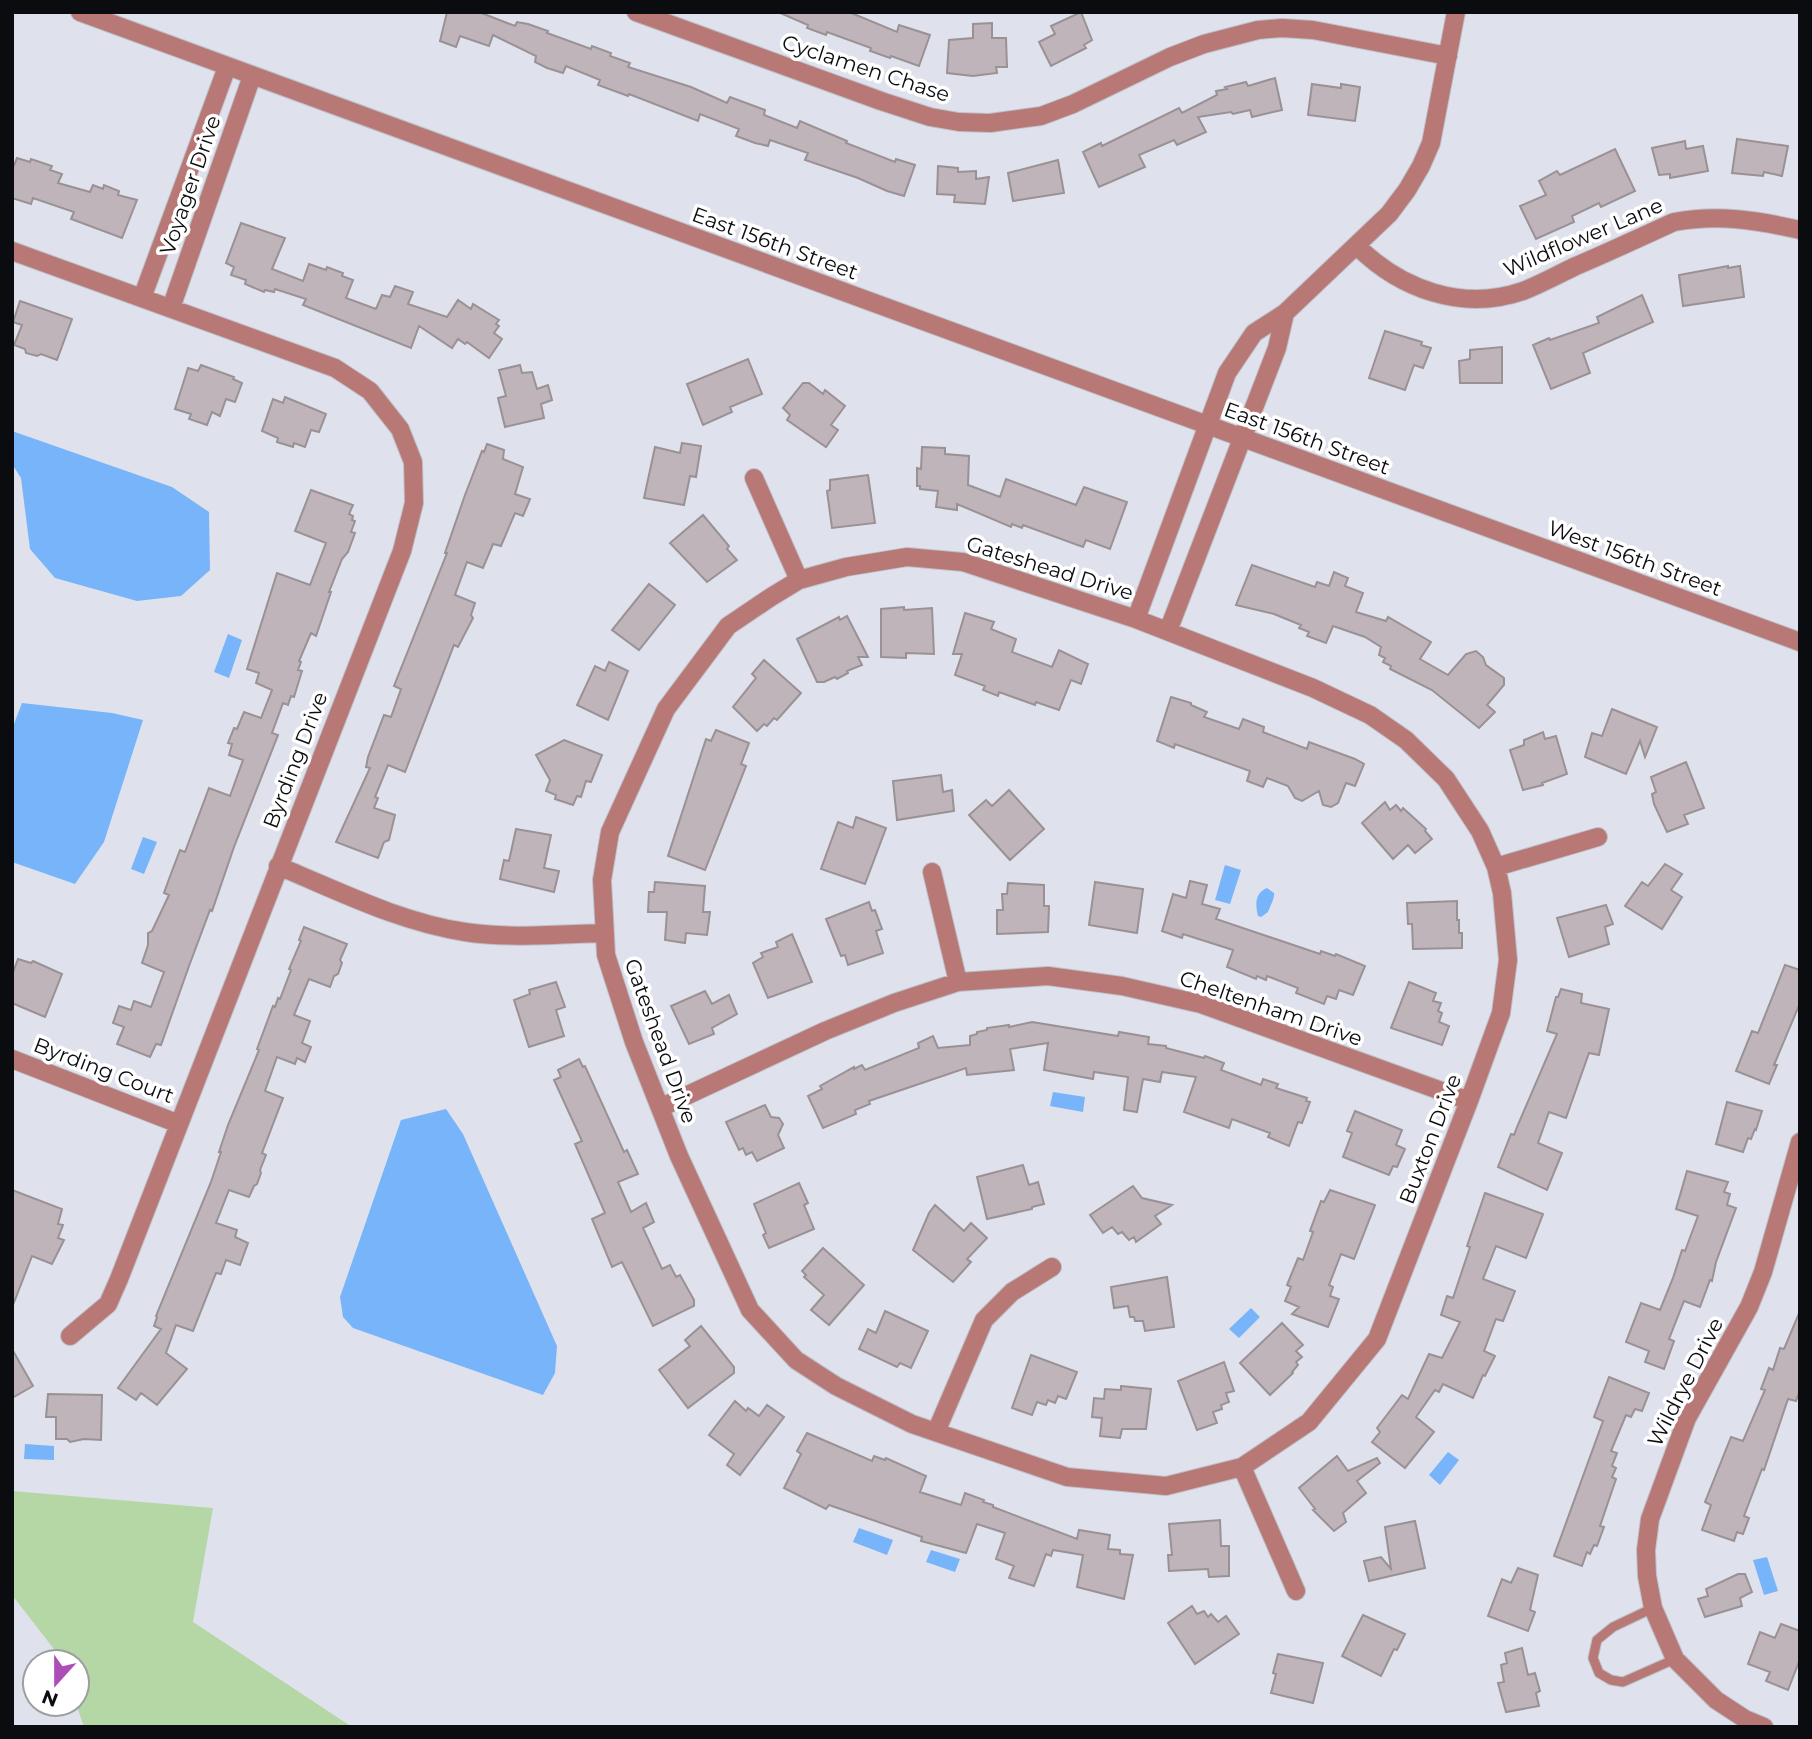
<svg xmlns="http://www.w3.org/2000/svg" width="1812" height="1739" font-family="Montserrat,sans-serif">
  <rect width="100%" height="100%" fill="#dfe2ec"/>
  <path fill="#b4d7a5" d="M12 1491 213 1508 193 1622 352 1727H84L76 1704 77 1662H60L57 1653 12 1595Z"/>
  <path fill="#77b4f9" d="M12 431 172 487 209 512 210 570 181 596 137 601 55 578 30 549 21 478 12 464Z
    M228 634 242 640 229 678 214 672Z
    M22 703 112 713 143 720 104 842 75 884 12 862V729Z
    M143 837 157 842 144 874 131 869Z
    M1225 865 1241 870 1230 904 1215 900Z
    M1267 888 1274 893C1275 898 1270 906 1268 912L1261 917 1258 916C1255 904 1255 893 1267 888Z
    M1053 1092 1085 1097 1083 1112 1050 1106Z
    M446 1109 463 1134 557 1346 555 1373 543 1395 353 1328 343 1317 340 1297 401 1120Z
    M1251 1308 1260 1317 1239 1338 1229 1329Z
    M25 1444 54 1446V1460L24 1459Z
    M1448 1452 1459 1460 1440 1485 1429 1475Z
    M859 1528 893 1540 887 1555 853 1542Z
    M931 1550 960 1559 955 1572 926 1562Z
    M1767 1557 1778 1591 1764 1595 1753 1560Z"/>
  <path fill="#beb4b9" stroke="#9a9195" stroke-width="2" d="M447 12H479L515 26 517 22 528 24 548 31 547 33 591 49 592 46 611 53 610 56 630 63 628 67 691 87 727 103 730 97 765 110 764 115 797 128 800 121 847 141 846 143 895 162 896 159 915 165 904 196 887 191 858 178 805 160 808 153 770 140 768 146 755 143 736 136 739 129 700 114 698 121 629 94 628 96 598 85 600 80 566 66 563 73 547 68 535 62 536 56 493 35 489 46 460 36 456 47 440 41Z
    M778 12H849L897 32 899 25 930 35 919 66 891 56 890 58 870 51 871 48 827 32 826 35 807 28 808 25Z
    M1081 12 1092 40 1084 45 1086 48 1051 66 1039 42 1055 34 1051 26Z
    M992 23V38H1006L1007 67H996L997 73 973 76 947 73 949 40 973 38V24Z
    M1275 78 1282 110 1252 117 1250 110 1233 114 1231 112 1198 117 1206 132 1177 145 1174 140 1139 155 1145 167 1099 187 1083 152 1101 143 1102 146 1179 108 1182 113 1217 95 1216 91 1227 89 1225 87 1246 82 1248 86Z
    M1312 84 1341 88V84L1360 87 1355 121 1308 115Z
    M1737 139 1788 146 1782 176 1764 172 1763 176 1732 173Z
    M1685 141 1686 149 1703 146 1708 171 1670 178V174L1659 175 1652 148Z
    M1615 149 1635 191 1601 207 1599 203 1572 216 1574 222 1536 239 1520 206 1546 195 1539 181 1557 171 1560 175Z
    M17 158 30 162 31 159 52 166 50 170 62 174 58 183 90 192 93 185 103 189 104 185 119 191 118 195 137 200 122 238 71 219 74 212 33 198 31 204 12 198V170Z
    M1058 160 1064 193 1013 201 1008 173Z
    M938 166 958 168V172L976 171V179L989 177 985 204 954 202 955 195 937 194Z
    M241 223 285 238 272 269 303 281 309 264 326 270 327 267 343 273 342 276 353 280 346 298 376 309 382 295 390 297 395 286 413 292 408 304 447 317 458 300 471 309 473 304 499 320 496 324 499 326 494 333 502 339 489 358 467 342 465 344 458 339 452 348 419 326 411 348 303 305 306 299 275 289 274 292 265 290 264 292 245 284 246 280 231 275 234 267 226 263Z
    M1728 266V268L1740 266 1744 297 1683 306 1679 275Z
    M1642 295 1653 322 1583 353 1590 373 1551 389 1533 345 1549 338 1550 340 1599 323 1597 317Z
    M20 301 72 319 57 360 41 354 37 356 26 353 25 349 14 345 22 325 13 322Z
    M1385 331 1422 342 1421 345 1431 348 1423 368 1414 365 1405 390 1369 378Z
    M1502 347V383H1460L1459 361 1470 359V350Z
    M748 359 762 394 730 407 732 412 703 425 687 384Z
    M201 365 234 377 233 379 242 383 235 402 226 399 220 416 212 412 207 425 189 419 191 414 175 409 188 368 198 371Z
    M520 365 522 373 532 372 537 389 548 385 552 400 541 404 544 418 505 427 498 398 506 396 499 370Z
    M803 383H809L823 394 825 390 845 406 831 425 838 430 826 447 787 420 790 415 783 408Z
    M285 397 326 414 319 432 311 430 305 447 294 443 293 447 277 442 278 438 262 431 273 399 283 403Z
    M682 443 701 446 696 477 690 476 684 505 644 498 655 447 680 453Z
    M487 444 504 450 503 459 523 467 515 494 530 499 523 516 515 513 501 546 493 544 483 568 467 562 455 595 475 603 471 615 473 618 458 647 454 645 405 772 388 765 375 797 378 798 374 808 395 815 389 840 384 842 378 858 336 842 370 768 366 767 368 757 384 715 391 717 401 689 394 686 447 553H445L465 495 482 451 484 452Z
    M922 447 945 448V454L969 456 968 485 1000 497 1006 479 1076 505 1084 487 1127 502 1110 549 1086 540 1083 547 1023 525 1022 528 1012 524 1011 527 957 504V510L936 507 938 491 920 489V486H917V468L921 469Z
    M868 475 875 523 832 528 827 491 830 490V480Z
    M311 490 353 505 349 514 353 516 352 520 355 521 351 532 355 533 348 552 342 559 329 592H331L316 636 311 633 299 661 301 662 298 670 302 671 294 697 291 696 288 705 283 703 272 733 278 735 234 847 212 911 210 910 189 966 161 1045 156 1044 150 1057 117 1044 124 1027 113 1023 119 1006 131 1010 134 1001 151 1007 164 972 142 963 148 945V933L152 931 169 895 164 893 169 879 180 850 185 852 209 788 230 796 243 760 229 755 232 744 228 743 234 728 237 729 244 712 261 718 272 690 256 683 259 673 247 669 277 573 310 585 326 543 295 531Z
    M703 515 729 546 727 549 737 560 707 582 670 543Z
    M1252 565 1315 587 1317 582 1329 586 1334 572 1348 578 1345 586 1363 593 1356 612 1386 621 1388 617 1431 642 1420 659 1448 675 1466 654 1476 651 1483 657 1486 665 1504 678V685L1487 705 1495 712 1479 728 1432 690 1390 669 1391 666 1383 662 1385 658 1379 655 1381 647 1365 637 1333 626 1326 643 1307 636 1309 632 1299 628 1301 625 1274 614 1236 605Z
    M649 584 675 605 639 650 612 630Z
    M904 607V610L932 608 934 654 906 653V658L881 657V609Z
    M965 613 994 622 991 629 1016 639 1012 652 1052 667 1059 650 1088 664 1081 684 1071 680 1059 710 1036 702 1035 705 999 692 998 696 983 690 985 686 955 675 962 654H953Z
    M847 616 868 657H858L862 665 847 671 848 673 837 679 835 677 824 682H817L797 639 839 617 840 620Z
    M764 660 801 693 777 720 774 718 767 726 764 724 757 731 733 707 756 678 752 674Z
    M609 662 628 671 608 720 577 705 595 666 605 671Z
    M1171 697 1191 703V705L1207 712 1204 717 1239 729 1243 719 1264 727 1263 732 1307 749 1309 742 1355 759 1364 764 1355 786 1346 783 1338 803 1331 807 1323 805 1319 791 1302 801 1295 798 1288 786 1267 778 1263 787 1247 781 1250 771 1175 744 1174 748 1157 741Z
    M1612 709 1657 727 1645 757 1640 741 1626 774 1585 757 1592 733 1602 736Z
    M716 730 749 743 741 764 746 766 705 870 668 856 706 739 711 741Z
    M1543 732 1545 739 1556 736 1567 774 1542 783 1543 785 1523 790 1510 750 1524 745V740Z
    M564 740 602 755 591 782 586 781 581 797 577 796 573 805 555 799 556 795 546 791 550 780 536 755Z
    M1686 762 1704 808 1684 815 1688 824 1667 832 1654 804 1652 794 1656 792 1651 777Z
    M941 775 943 792 952 790 954 811 897 820 893 781Z
    M1009 790 1044 829 1010 860 969 815 986 800 992 806Z
    M1385 802 1390 810 1396 805 1401 811 1403 808 1426 829 1425 831 1432 839 1415 853 1408 845 1393 859 1362 823Z
    M856 817 886 828 865 884 821 869 838 822 853 828Z
    M516 829 551 835 544 868 559 871 554 892 500 879 504 860 509 861Z
    M1665 864 1682 874 1671 890 1682 897 1662 929 1625 906 1642 882 1648 886Z
    M1190 881 1207 885 1202 904 1220 909 1216 919 1320 954 1321 951 1335 956 1336 954 1365 966 1353 995 1339 990 1336 999 1327 996 1324 1004 1296 993 1298 988 1267 976 1266 980 1257 976 1256 979 1227 967 1233 950 1183 934 1182 938 1162 931 1173 894 1186 898Z
    M655 882 705 886 703 912H710L707 935 686 933 685 943 665 940 667 912H648L649 892H654Z
    M1095 882 1143 889 1137 933 1089 925Z
    M1008 883 1044 885V906H1049L1048 932 997 934V910H1003L1002 894H1007Z
    M1457 901V920H1459V933H1462V948L1413 949 1412 924H1408L1407 903Z
    M869 902 872 911 875 910 882 929 876 931 883 953 848 965 845 955 841 956 826 919Z
    M1606 905 1613 924 1605 927 1609 944 1569 957 1557 918Z
    M304 927 347 944 340 960 342 963 338 974 334 976 330 987 309 979 294 1015 310 1021 302 1043 311 1047 305 1062 297 1058 295 1064 277 1057 265 1091 283 1098 262 1153 266 1155 260 1170 261 1173 257 1184 254 1186 249 1197 229 1190 216 1223 237 1230 235 1237 248 1243 240 1265 226 1260 221 1274 216 1273 193 1331 176 1325 166 1353 187 1369 157 1405 141 1393 136 1400 118 1388 161 1329 154 1326 157 1317 156 1316 211 1182 221 1152H219L228 1125 259 1050 257 1049 273 1006 275 1007 278 998 280 999 291 970 289 969 301 941 299 940Z
    M792 934 812 982 768 998 753 963 763 957 761 953 778 947 776 942Z
    M18 959 31 963 33 961 62 974 45 1017 12 1003V975Z
    M1785 965 1800 970V1003L1774 1065H1777L1769 1084 1736 1071 1752 1031 1758 1033Z
    M556 982 565 1007 556 1010 564 1036 529 1047 514 1000 530 994 529 990Z
    M1409 982 1436 993 1433 1001 1441 1003 1438 1011 1442 1013 1439 1022 1449 1026 1442 1045 1391 1028Z
    M1561 989 1582 994 1581 1003 1609 1009 1599 1055 1589 1053 1566 1118 1549 1112 1538 1143 1562 1153 1547 1190 1498 1167 1511 1134 1514 1135 1517 1127 1557 1034 1547 1031 1556 997H1558Z
    M705 991 712 1004 729 995 737 1014 712 1028 714 1034 689 1044 671 1006Z
    M1032 1022 1118 1036 1119 1032 1149 1037 1148 1044 1166 1046V1048L1204 1058 1205 1056 1224 1063 1221 1070 1261 1085 1263 1079 1278 1084 1276 1088 1307 1098 1306 1101 1310 1102 1302 1123 1298 1122 1289 1146 1268 1137 1270 1133 1232 1119 1229 1128 1184 1112 1196 1077 1162 1072 1160 1082 1143 1079 1137 1112 1124 1110 1128 1077 1094 1072 1093 1079 1044 1070 1048 1043 1010 1049 1014 1070 967 1075 966 1068 869 1101 870 1104 855 1110 856 1114 823 1128 808 1096 822 1089 820 1086 854 1067V1069L862 1065 865 1070 919 1048 918 1043 933 1036 938 1048 970 1045V1036L977 1034V1032L987 1030V1028L1009 1025V1027Z
    M579 1059 583 1067 585 1066 624 1152 627 1150 638 1174 618 1182 631 1212 646 1203 654 1222 643 1228 662 1269 670 1265 676 1277 680 1275 694 1300V1306L653 1326 622 1262 612 1267 592 1219 605 1213 575 1144 582 1141 554 1080 561 1077 558 1070Z
    M1727 1102 1762 1111 1756 1130 1755 1129 1751 1139 1748 1138 1743 1152 1716 1144Z
    M765 1105 771 1117 779 1118 783 1124 778 1135 784 1148 757 1161 752 1152 746 1155 743 1148 739 1150 726 1122Z
    M1355 1111 1402 1130 1396 1145 1405 1149 1397 1167 1393 1166 1389 1175 1343 1157 1352 1133 1347 1131Z
    M1023 1165 1029 1185 1038 1182 1044 1204 1032 1207V1209L987 1219 977 1177Z
    M1687 1171 1728 1182 1724 1192 1730 1194 1727 1205 1736 1208 1716 1262 1712 1281 1710 1280 1700 1307 1684 1301 1669 1339 1674 1341 1664 1369 1645 1362 1649 1351 1626 1342 1641 1303 1660 1310 1673 1278 1682 1250 1685 1251 1698 1216 1676 1209Z
    M799 1183 808 1203 804 1205 814 1229 769 1248 763 1235 766 1233 754 1204Z
    M1133 1186 1142 1198 1172 1205 1155 1216 1161 1224 1136 1242 1134 1237 1129 1240 1122 1232 1118 1234 1112 1227 1103 1233 1090 1215Z
    M12 1190 62 1209 58 1224 63 1225 58 1238 64 1240 52 1264 32 1256 13 1305Z
    M1330 1190 1375 1205 1354 1259 1341 1254 1329 1285 1333 1287 1330 1296 1339 1299 1328 1327 1292 1314 1299 1307 1285 1301 1291 1287 1287 1285 1298 1258 1303 1260 1313 1232 1310 1231 1321 1201 1324 1202Z
    M1485 1193 1543 1214 1526 1258 1496 1246 1483 1279 1515 1291 1503 1321 1496 1319 1484 1351 1495 1356 1485 1376 1483 1375 1473 1398 1443 1384 1439 1392 1435 1390 1416 1417 1434 1432 1405 1468 1372 1442 1380 1432 1377 1428 1402 1395 1408 1399 1429 1354 1442 1358 1460 1322 1441 1315 1447 1296 1453 1298 1470 1247 1467 1246Z
    M935 1205 964 1231 971 1223 987 1238 967 1259 971 1262 953 1282 913 1250 929 1213Z
    M823 1248 864 1285 829 1325 811 1310 824 1295 804 1277 806 1275 802 1271Z
    M1167 1277 1174 1327 1145 1331 1143 1321H1135L1134 1317H1130L1128 1306 1114 1308 1111 1287Z
    M885 1311 928 1331 911 1368 900 1363 897 1367 859 1349 868 1329 876 1333Z
    M1800 1311V1390L1796 1401 1788 1399 1764 1470 1762 1469 1744 1516 1749 1518 1743 1534 1737 1532 1734 1541 1702 1530 1711 1505 1705 1502 1731 1437 1743 1441 1765 1390 1761 1389 1769 1368 1773 1370 1780 1348 1784 1349Z
    M1282 1323 1303 1345 1296 1351 1302 1357 1296 1362 1298 1365 1292 1372 1293 1373 1270 1395 1240 1363Z
    M701 1326 734 1367V1373L688 1408 659 1370 690 1346 685 1340Z
    M12 1349 33 1386 12 1398Z
    M1031 1355 1077 1372 1066 1399 1058 1396 1055 1403 1048 1400 1046 1405 1037 1402 1032 1415 1012 1408Z
    M1224 1362 1234 1391 1226 1393 1229 1402 1221 1405 1222 1409 1213 1412 1217 1423 1197 1430 1178 1381Z
    M1609 1377 1649 1393 1642 1411 1635 1409 1631 1417 1626 1415 1611 1451 1617 1453 1612 1466 1616 1468 1612 1477 1616 1479 1600 1526 1604 1527 1597 1546 1594 1545 1590 1554 1587 1552 1582 1566 1554 1556 1603 1421 1594 1417Z
    M1121 1386 1151 1389 1146 1429H1122L1120 1438 1100 1436 1102 1418 1092 1417 1094 1398 1104 1399 1105 1389 1121 1390Z
    M48 1394 102 1395 101 1440 84 1439 70 1442 67 1439H56V1417H46Z
    M735 1401 746 1411 748 1408 759 1416 767 1405 784 1417 740 1475 727 1465 734 1454 709 1435Z
    M807 1433 872 1461 874 1456 885 1460 886 1458 926 1476 920 1492 961 1505 965 1493 984 1500 983 1502 993 1505V1507L1077 1539 1079 1530 1110 1535 1108 1549 1120 1550V1554L1133 1555 1124 1599 1077 1587 1083 1555 1053 1550 1051 1556 1046 1554 1034 1586 1009 1578 1014 1566 996 1559 1005 1533 977 1524 966 1553 921 1541 922 1537 829 1505 826 1509 784 1488 801 1454 797 1451Z
    M1337 1456 1348 1471 1377 1458 1380 1463 1357 1481 1366 1493 1343 1513 1346 1522 1334 1531 1313 1510 1315 1509 1299 1488Z
    M1220 1520 1221 1546H1229V1576L1209 1577 1208 1569 1169 1571 1168 1555H1172L1169 1524Z
    M1415 1521 1425 1568 1369 1581 1364 1561 1381 1557 1391 1569 1385 1527Z
    M1518 1568 1538 1575 1530 1610 1535 1612 1528 1631 1488 1616 1502 1579 1511 1583Z
    M1738 1574H1745L1752 1592 1740 1598 1742 1606 1705 1617 1698 1599 1708 1596 1706 1589Z
    M1192 1606 1197 1614 1204 1611 1208 1617 1211 1614 1218 1622 1226 1616 1239 1634 1195 1664 1168 1623Z
    M1363 1615 1405 1634 1397 1650 1394 1649 1381 1676 1342 1656Z
    M1781 1624 1800 1631V1659L1788 1690 1766 1681 1770 1672 1748 1664 1760 1632 1775 1638Z
    M1522 1648 1528 1675 1535 1673 1540 1691 1536 1693 1539 1706 1506 1712 1498 1683 1504 1682 1501 1665 1507 1663 1505 1653Z
    M1278 1654 1323 1663 1313 1703 1271 1693 1276 1674 1273 1673Z"/>
  <g fill="none" stroke-linecap="round" stroke-linejoin="round">
    <defs>
      <path id="service" d="M1653 1608 1613 1627 1597 1640 1593 1658 1599 1673 1611 1680 1623 1682 1675 1659"/>
      <path id="minor" d="M636 12 881 101 930 117 959 122 990 123 1041 116 1073 104 1170 57 1204 44 1258 30 1282 28 1313 30 1448 56
        M1357 246C1400 289 1462 312 1523 291 1541 284 1559 274 1576 266 1609 252 1641 237 1674 222 1718 214 1756 220 1800 230
        M12 251 335 368 370 391 400 429 413 462 414 503 402 551 119 1279 108 1304 70 1336
        M142 298 227 67
        M171 308 252 76
        M754 478 799 580
        M907 557 963 562 1136 619 1313 688 1370 715 1406 740 1446 779 1480 831 1496 867 1502 893 1508 960 1501 1013 1469 1101 1377 1339 1309 1422 1242 1467 1166 1486 1067 1477 912 1424 836 1386 796 1360 750 1310 679 1156 634 1042 606 955 602 880 610 832 666 709 728 626 771 597 799 580 846 567Z
        M1136 619 1227 373 1254 333 1285 313 1389 214 1407 190 1421 166 1431 143 1456 12
        M1168 631 1277 348 1285 313
        M278 866C339 891 399 922 465 932 510 939 559 934 605 933
        M1496 867 1598 837
        M932 872 958 982
        M12 1059 179 1124
        M660 1108 825 1031 894 1003 958 982 1048 976 1122 986 1201 1004 1469 1101
        M936 1432 984 1320 1012 1292 1052 1267
        M1242 1467 1296 1591
        M1764 1727 1745 1719 1716 1700 1675 1659 1653 1608 1647 1576 1646 1550 1650 1519 1687 1418 1749 1307 1763 1272 1800 1142"/>
      <path id="tertiary" d="M80 12 1800 642"/>
    </defs>
    <use href="#service" stroke="#bdc0c9" stroke-width="11"/>
    <use href="#minor" stroke="#bdc0c9" stroke-width="20"/>
    <use href="#tertiary" stroke="#bdc0c9" stroke-width="20"/>
    <use href="#service" stroke="#b87875" stroke-width="9"/>
    <use href="#minor" stroke="#b87875" stroke-width="18"/>
    <use href="#tertiary" stroke="#b87875" stroke-width="18"/>
  </g>
  <g text-anchor="middle" dominant-baseline="central" stroke-width="7" stroke-linejoin="round" paint-order="stroke">
    <g font-size="21" fill="#0b0c0f" stroke="#fff">
      <text transform="translate(866 68) rotate(18)">Cyclamen Chase</text>
      <text transform="translate(190 185) rotate(-71)">Voyager Drive</text>
      <text transform="translate(1583 237) rotate(-23)">Wildflower Lane</text>
      <text transform="translate(775 243) rotate(20)">East 156th Street</text>
      <text transform="translate(1307 438) rotate(20)">East 156th Street</text>
      <text transform="translate(1635 558) rotate(20)">West 156th Street</text>
      <text transform="translate(1050 568) rotate(17)">Gateshead Drive</text>
      <text transform="translate(295 760) rotate(-69)">Byrding Drive</text>
      <text transform="translate(1271 1008) rotate(19)">Cheltenham Drive</text>
      <text transform="translate(661 1041) rotate(70)">Gateshead Drive</text>
      <text transform="translate(104 1070) rotate(21)">Byrding Court</text>
      <text transform="translate(1430 1139) rotate(-69)">Buxton Drive</text>
      <text transform="translate(1685 1382) rotate(-63)">Wildrye Drive</text>
    </g>
  </g>
  <rect width="1812" height="1739" fill="none" stroke="#0b0c0f" stroke-width="28"/>
  <g transform="translate(56 1683) rotate(201)"><circle r="33" fill="#ffffff" stroke="#9d9e9f" stroke-width="2"/>
  <path d="M0-5L12 26L0 18L-12 26Z" fill="#ac4eb7"/>
  <text y="-10" font-size="19" font-weight="bold" text-anchor="middle" fill="#0b0c0f">N</text>
  </g>
</svg>
